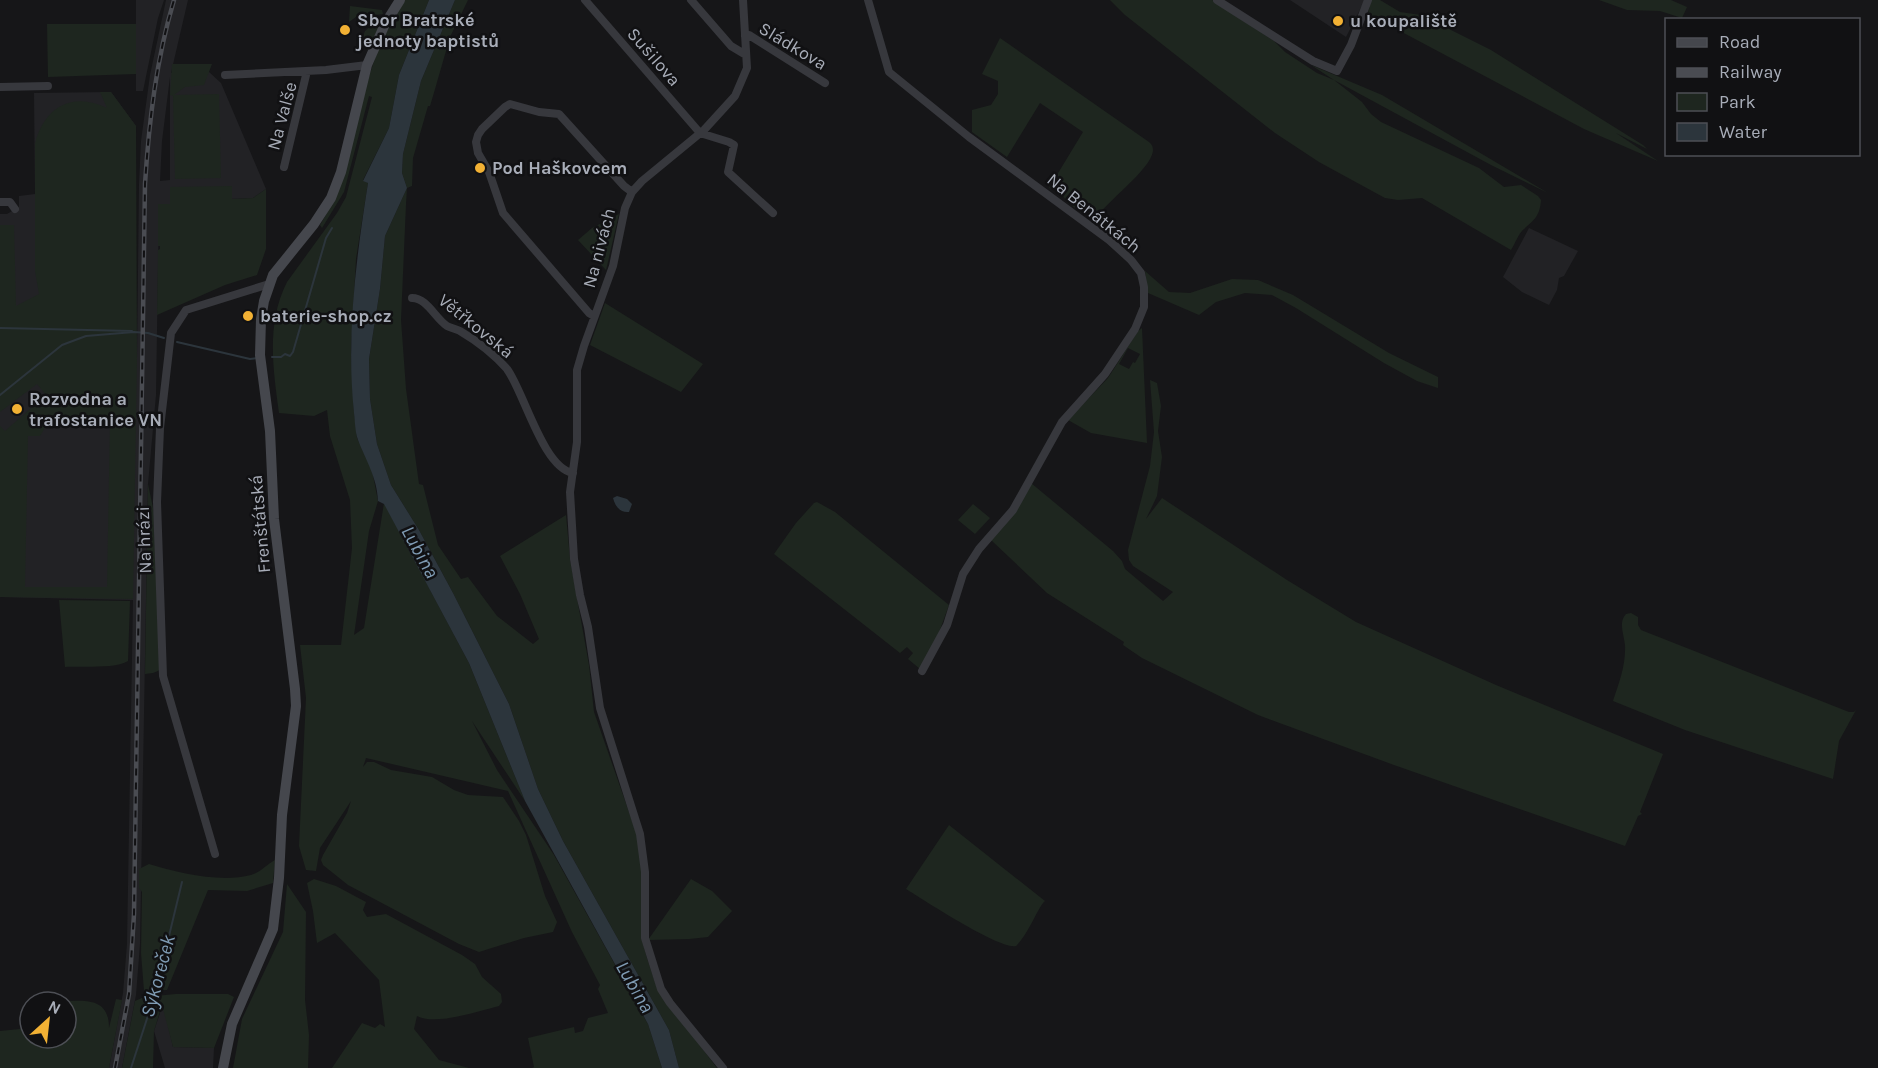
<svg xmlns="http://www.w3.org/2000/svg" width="1878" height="1068" font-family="Karla,sans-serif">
  <rect width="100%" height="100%" fill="#161618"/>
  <path fill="#222225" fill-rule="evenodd" d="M136 0H164L158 18 143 91H136Z
    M166 0H188L171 73 208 71 221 83 266 189 253 198 231 199V202L159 205 156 395 148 484 140 944 136 995 122 1068H109L123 993 127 944 133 600 0 597V214H7L19 207V196L35 194 34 93 111 92 136 126 135 308 137 357 139 184 141 141 150 75ZM170 77V180L160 181 162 141Z
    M1290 0H1365L1346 37Z
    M1529 228 1578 251 1564 276 1559 278 1557 290 1549 305 1522 292 1503 277Z
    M163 1004 173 1047 214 1048 213 1068H165L154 1031Z"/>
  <path fill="#1e261f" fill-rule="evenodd" d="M405 0H429L399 75 389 128 363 180 368 183 356 259 351 351 354 412 357 438 372 470 378 501 369 531 354 635 364 628 384 503 469 663 525 801 472 721 497 770 554 855 648 1024 662 1068H532L534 1067 528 1038 574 1027 575 1033 583 1031 588 1018 608 1013 598 989 600 985 572 932 508 791 366 758 363 767 367 762H374L391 770 432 777 454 790 468 795 503 797 519 821 526 835 545 896 557 922 553 932 524 938 479 952 459 944 348 885 323 865 321 860 323 855 347 813 351 801 320 848 316 871 306 870 299 846 306 698 300 645H341L352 548 350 500 330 436 327 410 314 416 279 413C273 369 266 323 287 282L337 213 346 197 372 97 369 96 344 192 322 228 320 225C353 172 355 111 377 53 384 35 394 17 405 0Z
    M455 0H468L450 37 433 96 430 106H428L413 158 412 186 407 188 406 204 401 320 406 389 419 484 423 485 438 545 461 579 468 577 497 616 533 644 539 639 520 594 500 556 566 515 570 559 589 665 594 712 637 835 642 873 641 937 647 958 657 988 717 1068H679L669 1030 563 841 538 789 509 704 453 593 419 530 391 485 377 444 370 399 369 359 380 289 385 236 407 188 402 173 403 154 421 81Z
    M1110 0H1212L1274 41 1285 52 1317 73 1334 80 1311 65 1382 95 1548 193 1491 165 1334 80 1362 102 1371 114 1381 122 1479 168 1504 187 1521 185 1538 196 1541 200C1540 216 1534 220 1524 229 1518 234 1515 244 1511 250L1422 198 1398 200 1385 198 1319 162 1275 133 1125 15Z
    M1371 0H1380L1400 12 1421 15 1491 50 1643 145 1647 149 1616 133 1658 161 1584 129 1368 14Z
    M1599 0H1671L1687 7 1682 18 1660 11 1627 10Z
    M350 6 382 10 383 14 356 17 349 22Z
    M47 24H136V74L48 77Z
    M373 24H377L379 26 368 50 360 46 365 31Z
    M1000 38 1149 142C1152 145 1153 146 1153 151 1150 171 1106 201 1094 221L1068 203 1061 193 1049 188 1083 132 1040 103 1007 157 972 132V110L991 105 998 94V81L982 74Z
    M172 64H212L204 85 185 87 174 95 219 94 221 178 175 179 173 96 170 95Z
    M100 92H111L136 126 137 359 133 599 0 597V426L5 431 46 395 37 384 0 412V225H14L16 306 39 294 35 271V144C44 107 72 91 107 108ZM46 420 110 421 107 587H25L28 436H40L46 426Z
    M232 186V199L253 198 266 189V249L257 275 225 285 157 315 158 250 160 249V246H158V204H170V187Z
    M619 214 607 266 606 270 578 240 592 228Z
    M1145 271 1169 292 1190 293 1232 279 1258 280 1293 295 1389 353 1438 377V388L1417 381 1384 363 1296 308 1272 295 1245 293 1216 302 1199 315 1148 293Z
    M605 303 703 364 681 392 590 345Z
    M1142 328 1147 443 1091 433 1068 420 1108 378 1138 331ZM1128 348 1140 354 1135 363 1133 362 1129 369 1119 364Z
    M1150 380 1157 383 1161 406 1158 431 1162 457 1157 496 1146 519 1162 498 1287 580 1356 622 1496 685 1663 754 1640 812 1642 814 1638 816 1625 846 1394 765 1258 715 1142 658 1123 645 1124 642 1047 593 991 540 1031 483 1113 551 1122 561 1125 569 1163 601 1173 592 1133 566 1129 560 1128 550 1150 466 1154 432Z
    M148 484 157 527 160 670 153 673 145 674Z
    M817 502 835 512 949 605 937 638 920 669 908 659 913 653 907 647 900 653 774 554 796 523 814 503Z
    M973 504 990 518 975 534 958 520Z
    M59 600 130 601 128 661C115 669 81 666 65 667Z
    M1631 613 1638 617V625L1641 630 1849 712H1854L1856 710 1839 741 1833 779 1685 730 1613 701C1619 683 1626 665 1625 645 1624 635 1618 622 1626 614Z
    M949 825 1045 901C1039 905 1028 935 1016 946 1000 950 924 900 906 889Z
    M275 860 273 883 247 891 208 890 167 990 144 991 141 953 142 892 139 888V869L149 864C178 873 221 883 251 875 261 872 266 865 275 860Z
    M314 879 336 886 366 902 363 910 367 917 386 914 462 955 475 964 482 977 501 994 502 1002 499 1006C479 1011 435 1026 417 1016L414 1029 439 1060 469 1068H332L362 1023 375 1028 380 1024 385 1027 379 980 335 933 317 943 313 911 307 883Z
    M691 879 712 891 732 911 708 937 689 939 648 940Z
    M287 884 306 912 305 1000 309 1035 308 1068H233L242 1019 283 932Z
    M176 994H228L234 997 214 1048 173 1047 162 1005 154 1031 153 1068H122L135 1001 144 997Z
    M116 999 122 1000 109 1068H0V1031L30 1028V1038H66V1002H57L59 1001C84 1001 109 996 109 1028Z"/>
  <path fill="#2c353c" d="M429 0H455L421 81 403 154 402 173 407 188 385 236 380 289 369 359 370 399 377 444 391 485 419 530 453 593 509 704 538 789 563 841 669 1030 679 1068H662L648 1024 525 801 469 663 384 504 378 501C377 477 366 461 358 440 355 432 355 421 354 413 346 336 356 259 368 183L363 181 389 128 399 75Z
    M617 496 627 499 632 504 629 512C620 513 615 506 613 498Z"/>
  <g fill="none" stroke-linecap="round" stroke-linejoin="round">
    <path stroke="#2c353c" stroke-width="2" d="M0 328 132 331
      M177 342 250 359 257 358
      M272 357H281L285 354 290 356 293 352 326 238 332 228
      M0 395 62 345 86 336 134 332 148 333 164 338
      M131 1068 155 994 182 882"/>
    <path stroke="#37383d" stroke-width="8" d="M585 0 700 133 729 142 734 145 728 172 773 213
      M691 0 731 46 746 55
      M868 0 889 72 969 137 1109 240 1131 260 1141 273 1144 287V307L1135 329 1105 374 1062 422 1013 510 979 549 963 574 947 625 922 671
      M1217 0 1313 61 1337 71 1351 45 1368 0
      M745 36 749 35 825 83
      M225 75 326 70 367 65
      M0 87 48 86
      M284 167 307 71
      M0 202H10L15 209
      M412 298C427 298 435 318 447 326 451 328 456 329 460 331 477 341 494 354 507 369 524 392 543 468 573 473
      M594 316 589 313 503 213 489 172 478 153 476 142 478 135 482 129 505 107 510 104 539 112 559 114 624 186 632 192
      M215 854 163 676 157 502 160 428 171 333 186 310 269 284
      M723 1068 670 1003 661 989 645 938V872L640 834 600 708 588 627 580 595 574 559 570 492 577 442V370L584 346 613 266 625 208 632 192 642 181 704 130 735 96 747 68 743 0"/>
    <path stroke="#45474d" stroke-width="10" d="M223 1068 232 1024 273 929 279 878 282 815 296 706 295 689 274 519 270 431 260 355 261 319 264 301 273 275 314 224 331 198 341 172 367 65 385 24 400 0"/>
    <defs>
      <path id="rail" d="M115 1068 129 994 134 914 145 184C149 122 156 60 174 0"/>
    </defs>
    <use href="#rail" stroke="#4a4c52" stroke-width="4.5"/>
    <use href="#rail" stroke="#111113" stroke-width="2" stroke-dasharray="7" stroke-linecap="butt"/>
  </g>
  <g fill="#f2b134" stroke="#111113" stroke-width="2">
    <circle cx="1338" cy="21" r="6"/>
    <circle cx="345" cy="30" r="6"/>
    <circle cx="480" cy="168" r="6"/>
    <circle cx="248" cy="316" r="6"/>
    <circle cx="17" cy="409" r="6"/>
  </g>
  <g text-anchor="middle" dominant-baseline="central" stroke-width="5" stroke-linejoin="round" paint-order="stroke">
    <g font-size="18" font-weight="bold" fill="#a8adb8" stroke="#111113" text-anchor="start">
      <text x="357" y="20">Sbor Bratrské<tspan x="357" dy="21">jednoty baptistů</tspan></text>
      <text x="1350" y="21">u koupaliště</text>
      <text x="492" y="168">Pod Haškovcem</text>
      <text x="260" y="316">baterie-shop.cz</text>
      <text x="29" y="399">Rozvodna a<tspan x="29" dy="21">trafostanice VN</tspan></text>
    </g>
    <g font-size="18" fill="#a8adb8" stroke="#111113">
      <text transform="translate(793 46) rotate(31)">Sládkova</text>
      <text transform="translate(654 57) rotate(49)">Sušilova</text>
      <text transform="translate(282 116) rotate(-75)">Na Valše</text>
      <text transform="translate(1094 213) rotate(39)">Na Benátkách</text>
      <text transform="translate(599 248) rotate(-75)">Na nivách</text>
      <text transform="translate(476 326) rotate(39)">Větřkovská</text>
      <text transform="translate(260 524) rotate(-95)">Frenštátská</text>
      <text transform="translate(144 540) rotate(-92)">Na hrázi</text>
    </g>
    <g font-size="20" font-style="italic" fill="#7f9bb3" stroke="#111113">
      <text transform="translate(420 552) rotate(61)">Lubina</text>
      <text transform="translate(158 976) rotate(-75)">Sýkoreček</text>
      <text transform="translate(635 987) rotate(60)">Lubina</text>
    </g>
  </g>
  <rect x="1665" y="18" width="195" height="138" fill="#111113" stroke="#4d4f55" stroke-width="1.5"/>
  <rect x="1677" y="38" width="30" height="9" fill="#45474d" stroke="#4d4f55" stroke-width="1.5"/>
  <text x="1719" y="48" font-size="18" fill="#a8adb8">Road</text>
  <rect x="1677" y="68" width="30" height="9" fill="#4a4c52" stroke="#4d4f55" stroke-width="1.5"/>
  <text x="1719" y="78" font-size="18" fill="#a8adb8">Railway</text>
  <rect x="1677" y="93" width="30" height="18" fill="#1e261f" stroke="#4d4f55" stroke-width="1.5"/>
  <text x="1719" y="108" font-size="18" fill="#a8adb8">Park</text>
  <rect x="1677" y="123" width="30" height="18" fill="#2c353c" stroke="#4d4f55" stroke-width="1.5"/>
  <text x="1719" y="138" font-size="18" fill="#a8adb8">Water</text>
  <g transform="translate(48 1020) rotate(27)"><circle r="28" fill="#111113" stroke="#4d4f55" stroke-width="1.5"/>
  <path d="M0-4.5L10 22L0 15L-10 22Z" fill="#f2b134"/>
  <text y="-9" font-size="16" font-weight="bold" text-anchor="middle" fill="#a8adb8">N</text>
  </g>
</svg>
